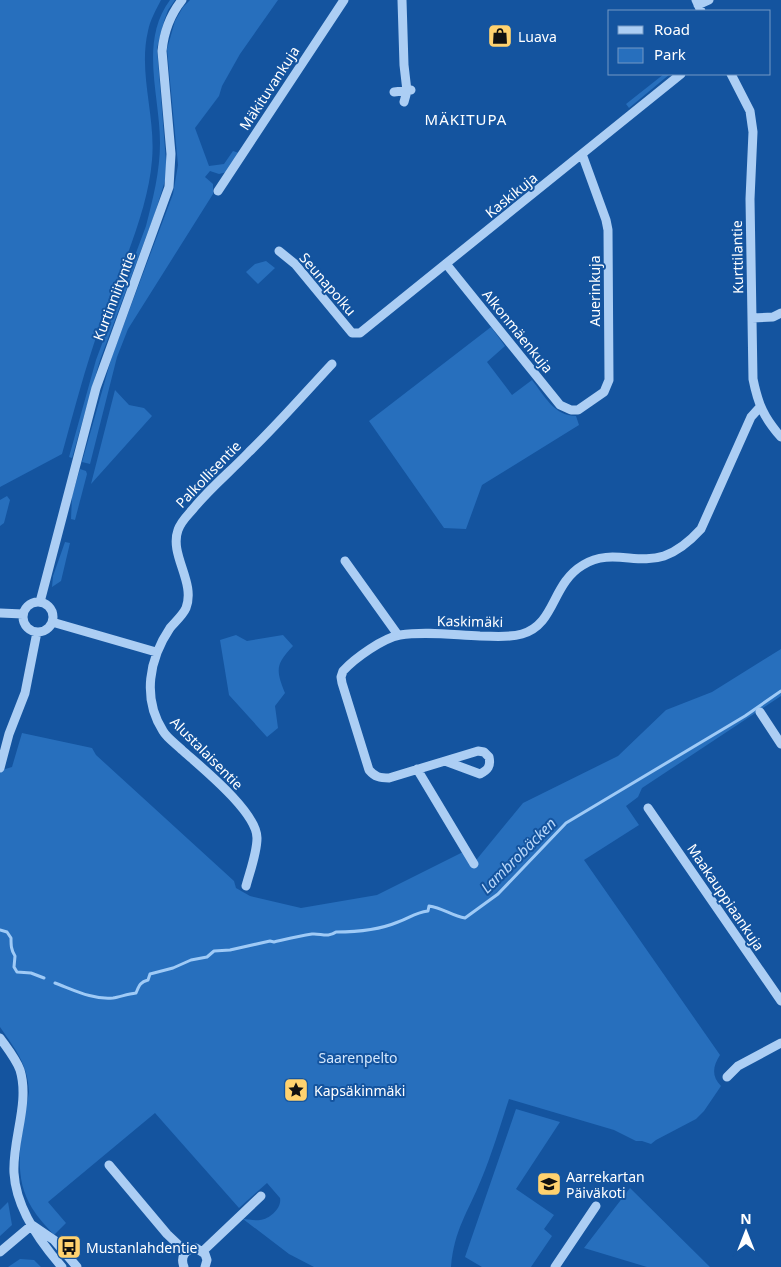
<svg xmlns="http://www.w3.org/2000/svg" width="781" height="1267" font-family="'Noto Sans',sans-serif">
  <rect width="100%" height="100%" fill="#14549f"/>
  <path fill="#276fbd" d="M0 0H161C156 10 150 20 148 31 138 73 156 117 152 160 148 213 118 276 100 326 85 368 74 411 62 454L0 487Z
    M170 0H175L168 10 164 21 157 48 167 174 155 213 100 360 72 458 69 457 96 360 146 226C153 199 160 171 160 143 160 95 139 42 170 0Z
    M190 0H278L240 54 222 86 219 96 195 128 209 166 224 164 233 151 239 153 227 172 219 174 210 171 205 177 213 184V194L128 329 117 357 90 464 82 462 112 356 173 194 178 165 167 49 175 21 183 7Z
    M664 74H670L629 108 626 104Z
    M266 261 275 268 258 284 246 272 255 264Z
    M491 327 505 346 487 362 512 395 532 380C544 395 554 416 576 416L579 425 482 485 466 529 444 528 369 421Z
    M115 390 129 405 144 408 152 416 91 484Z
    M80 469 86 471 87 474 75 520 71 519 72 496Z
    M7 496 10 500 4 523 0 526V500Z
    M65 542 70 543 61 581 52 587 53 576Z
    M236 635 247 641 283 635 293 646C275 665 276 670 285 693L275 706 278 728 267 737 229 695 220 640Z
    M781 649V696L642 788 638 797 626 806 639 825 584 860 720 1055C713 1066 711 1076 721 1086L704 1111 696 1119 656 1140 651 1144 642 1141H636L614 1130 509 1099C500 1126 492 1154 481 1180 468 1212 454 1230 451 1267H314L289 1254 243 1219C248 1219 255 1221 260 1220 270 1219 282 1208 280 1198L267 1183 239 1208 155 1113 48 1202 66 1223 54 1235C46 1226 38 1218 32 1208 10 1173 23 1130 29 1092 28 1064 15 1049 0 1027V773L2 770 12 767 22 733 92 748 96 755 234 881 236 888 250 896 301 908 377 895 463 852 469 861 477 859 523 803 618 756 666 710 712 692Z
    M516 1109 560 1122 516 1189 554 1215 544 1229 552 1236 531 1267H482L465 1257Z
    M630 1188 710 1267H647L584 1248Z
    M8 1202 12 1225 0 1236V1210Z
    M20 1259 34 1260 41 1267H8Z"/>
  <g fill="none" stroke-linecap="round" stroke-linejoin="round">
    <path stroke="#9fcaf6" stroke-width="3" d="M0 930 7 932 11 938C11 945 11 950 15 956L14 967 17 972 31 973 44 978
      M55 983C74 990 93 1000 113 998 120 997 127 994 136 993 139 986 140 982 148 980L150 974 173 968 191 960 207 957 214 951 230 950 270 941 274 942C287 939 299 936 312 934 320 933 328 938 336 932 356 932 379 930 398 922 410 918 414 913 428 911L429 906C443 908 452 916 465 918L498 894 566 823 745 716 781 691"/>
    <path stroke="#accef4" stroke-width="9" d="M402 0 404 65 407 91 404 102
      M696 0 701 11
      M698 5 709 0
      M731 74 750 111 753 132 750 199 753 379C758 404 764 418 781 437
      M394 92 411 90
      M218 191 344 0
      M279 251 295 264 352 333H360L681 74
      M447 265 560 405 571 410H578L604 392 609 380 608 230 606 220 582 154
      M752 318 773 317 781 313
      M345 561 398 635
      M40 602 96 388 169 187 171 154 162 51C164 31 170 15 182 0
      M23 617a15 15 0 1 1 30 0a15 15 0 1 1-30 0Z
      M0 613 23 614
      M52 622 156 652
      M760 712 781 744
      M445 761 478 751 484 752 489 757C491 766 488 770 480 774L445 761 389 778C380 778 375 777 369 770L342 683 341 677 343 671C355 658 383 638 400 635 426 631 454 635 480 636 494 636 508 638 522 634 556 624 551 584 583 565 610 548 637 565 664 556 678 551 691 540 701 529L751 417 760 407
      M0 768 9 734 25 693 37 632
      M417 769 474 864
      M648 808 781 1001
      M246 886C250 871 257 853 257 838 257 812 201 767 182 750 176 744 167 738 163 731 142 698 149 659 170 628 175 622 183 615 186 608 196 582 169 555 178 530 181 521 188 515 193 509 211 487 230 472 249 452 278 424 305 393 332 364
      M0 1038C7 1048 16 1059 20 1070 30 1103 12 1140 14 1173 16 1208 40 1242 62 1267
      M727 1077 738 1066 781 1043
      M109 1165 167 1234 186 1252
      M32 1225 54 1240 77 1267
      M203 1251 261 1196
      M0 1252 32 1225
      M184 1267C180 1257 185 1249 196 1248L205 1254 207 1260 205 1267
      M555 1267 596 1206"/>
  </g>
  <defs>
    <symbol id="shop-square" viewBox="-11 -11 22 22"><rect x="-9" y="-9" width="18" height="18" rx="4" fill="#ffd26f" stroke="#14549f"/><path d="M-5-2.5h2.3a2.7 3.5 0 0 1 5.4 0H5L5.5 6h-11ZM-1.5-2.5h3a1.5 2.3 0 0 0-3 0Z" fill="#111"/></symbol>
    <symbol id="sight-square" viewBox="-11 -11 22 22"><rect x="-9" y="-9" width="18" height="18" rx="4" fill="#ffd26f" stroke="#14549f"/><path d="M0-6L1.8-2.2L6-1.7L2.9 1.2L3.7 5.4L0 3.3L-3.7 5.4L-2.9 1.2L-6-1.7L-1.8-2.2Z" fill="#111"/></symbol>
    <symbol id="school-square" viewBox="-11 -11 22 22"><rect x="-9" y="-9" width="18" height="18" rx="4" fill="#ffd26f" stroke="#14549f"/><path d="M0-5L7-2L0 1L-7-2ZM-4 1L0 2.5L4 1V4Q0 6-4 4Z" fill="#111"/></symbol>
    <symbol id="bus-square" viewBox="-11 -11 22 22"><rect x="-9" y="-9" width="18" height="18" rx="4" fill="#ffd26f" stroke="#14549f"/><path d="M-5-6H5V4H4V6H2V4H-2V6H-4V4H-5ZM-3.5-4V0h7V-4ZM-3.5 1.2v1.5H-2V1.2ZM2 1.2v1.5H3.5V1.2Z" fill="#111"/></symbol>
  </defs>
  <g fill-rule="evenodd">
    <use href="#shop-square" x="486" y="22" width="28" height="28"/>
    <use href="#sight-square" x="282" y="1076" width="28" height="28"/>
    <use href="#school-square" x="535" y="1170" width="28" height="28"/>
    <use href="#bus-square" x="55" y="1233" width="28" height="28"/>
  </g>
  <g text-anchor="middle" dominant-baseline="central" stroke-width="4" stroke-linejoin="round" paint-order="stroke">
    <g font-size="14" fill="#fff" stroke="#14549f" text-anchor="start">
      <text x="518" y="36">Luava</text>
      <text x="314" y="1090">Kapsäkinmäki</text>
      <text x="566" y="1176">Aarrekartan<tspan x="566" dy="16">Päiväkoti</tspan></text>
      <text x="86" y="1247">Mustanlahdentie</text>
    </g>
    <g font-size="14" fill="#fff" stroke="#14549f">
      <text transform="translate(269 88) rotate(-57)">Mäkituvankuja</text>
      <text transform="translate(511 195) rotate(-39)">Kaskikuja</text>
      <text transform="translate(737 257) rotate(-91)">Kurttilantie</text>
      <text transform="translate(328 284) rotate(49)">Seunapolku</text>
      <text transform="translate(594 291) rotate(-90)">Auerinkuja</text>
      <text transform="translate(114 296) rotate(-69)">Kurtinniityntie</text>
      <text transform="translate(518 331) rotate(51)">Alkonmäenkuja</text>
      <text transform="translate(208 474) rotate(-46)">Palkollisentie</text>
      <text transform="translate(470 621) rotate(1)">Kaskimäki</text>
      <text transform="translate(207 753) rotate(45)">Alustalaisentie</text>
      <text transform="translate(726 897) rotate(56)">Maakauppiaankuja</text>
    </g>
    <g font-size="14" fill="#d5e8fd" stroke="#14549f">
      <text x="358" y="1057">Saarenpelto</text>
    </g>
    <g font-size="15" letter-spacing="1" fill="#fff" stroke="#14549f">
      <text x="466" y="119">MÄKITUPA</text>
    </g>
    <g font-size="15" font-style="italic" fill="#b9d8fa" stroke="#14549f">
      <text transform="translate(518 855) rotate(-45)">Lambrobäcken</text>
    </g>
  </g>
  <rect x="608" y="10" width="162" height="65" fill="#14549f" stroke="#7298c5"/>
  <rect x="618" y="26" width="25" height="8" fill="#accef4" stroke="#7298c5"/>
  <text x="654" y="35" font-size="15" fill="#ffffff">Road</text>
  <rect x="618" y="48" width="25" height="15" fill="#276fbd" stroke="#7298c5"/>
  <text x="654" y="60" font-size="15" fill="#ffffff">Park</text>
  <g transform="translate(746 1232)" stroke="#14549f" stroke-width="4" paint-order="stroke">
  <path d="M0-4L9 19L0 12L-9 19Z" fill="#ffffff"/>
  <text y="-8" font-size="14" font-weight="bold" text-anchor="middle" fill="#ffffff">N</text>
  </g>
</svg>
